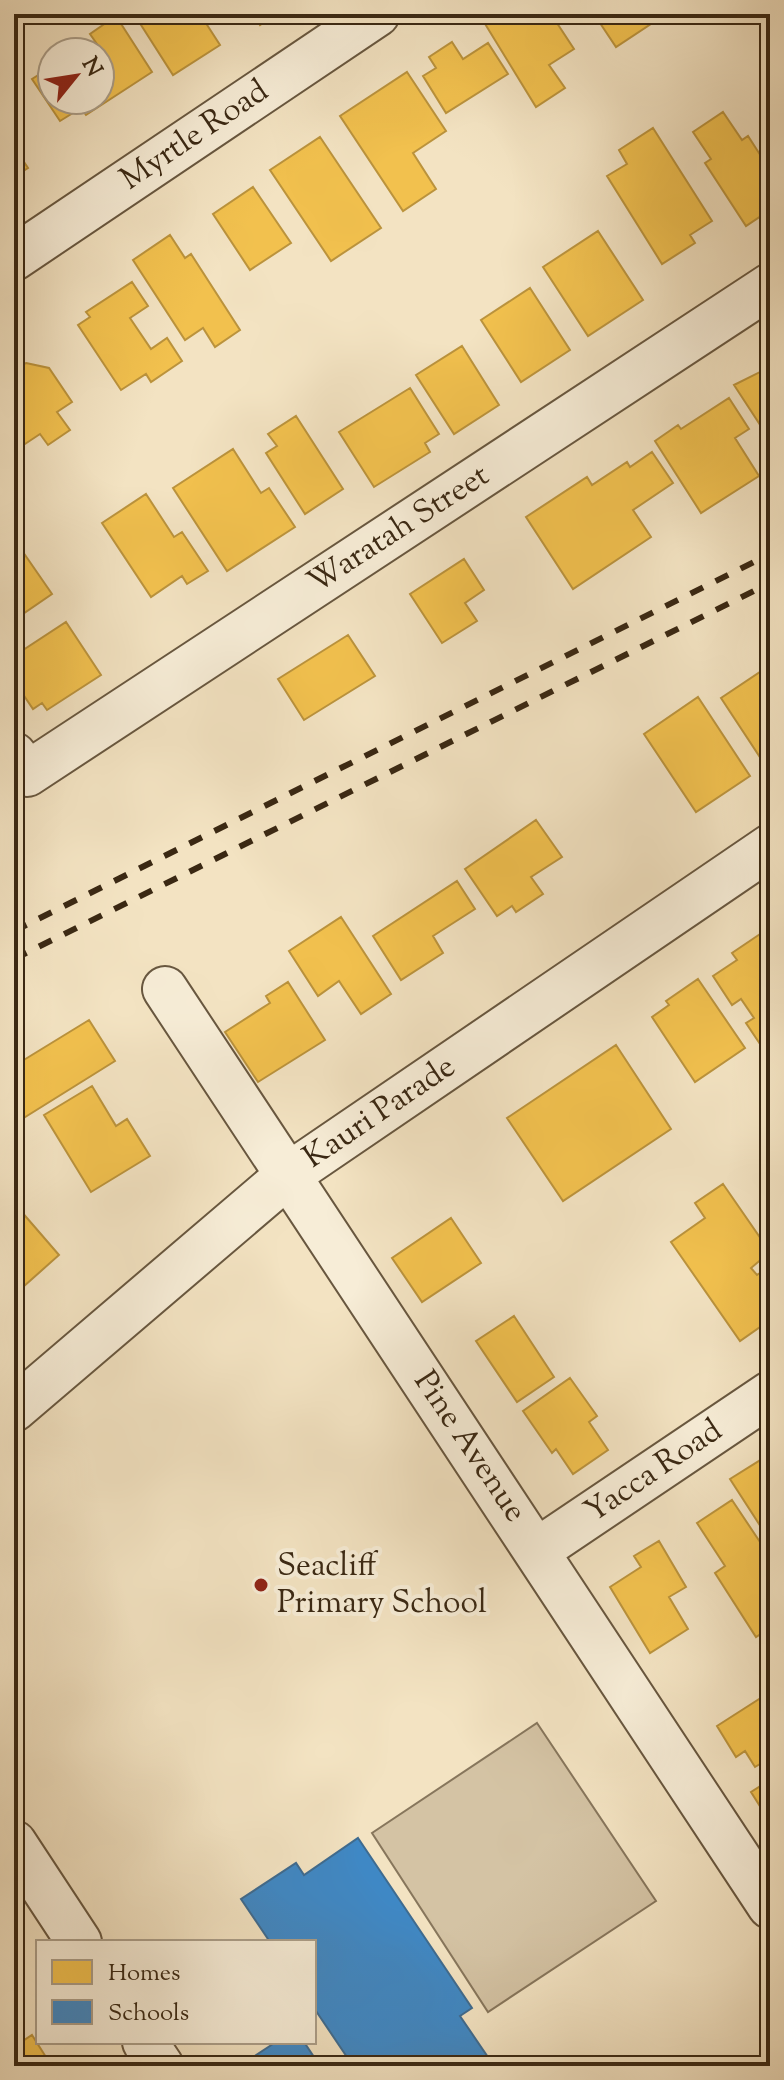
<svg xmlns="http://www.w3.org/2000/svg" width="784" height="2080" font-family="'Sorts Mill Goudy',serif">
  <rect width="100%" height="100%" fill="#f3e3c2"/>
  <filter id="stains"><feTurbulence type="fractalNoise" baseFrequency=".0025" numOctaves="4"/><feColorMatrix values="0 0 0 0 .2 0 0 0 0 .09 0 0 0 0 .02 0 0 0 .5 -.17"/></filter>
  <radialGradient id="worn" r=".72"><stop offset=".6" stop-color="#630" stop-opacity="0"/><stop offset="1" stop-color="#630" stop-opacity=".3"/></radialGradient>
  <path fill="#d4c3a4" stroke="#87765c" stroke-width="2" d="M537 1723 656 1901 488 2012 372 1833Z"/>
  <path fill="#f2c14e" stroke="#bb933c" stroke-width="2" d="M134 14H200L220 45 173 75Z
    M253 14H276L260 25Z
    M479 14H551L574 49 549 65 565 88 536 107Z
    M594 14H666L616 47Z
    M116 16 152 72 86 115 81 108 60 121 32 79 51 67 48 61 52 58V100H100V61L106 57 90 34Z
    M452 42 463 59 488 43 508 74 446 113 423 76 436 68 429 57Z
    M407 72 446 131 413 153 436 189 403 211 340 116Z
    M723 112 742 140 748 136 770 170V210L746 226 705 163 711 159 693 132Z
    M653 128 712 221 690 235 695 243 662 264 607 176 627 164 619 150Z
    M320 137 381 228 331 261 270 170Z
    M14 147 28 168 14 177Z
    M253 187 291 243 250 270 213 214Z
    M598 231 643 300 588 336 543 267Z
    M170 235 185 258 191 254 240 330 215 347 203 328 185 340 133 260Z
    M132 282 148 306 130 318 151 349 167 338 182 361 151 382 146 374 121 390 78 325 90 317 86 312Z
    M530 288 570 350 521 382 481 320Z
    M462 346 499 405 454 434 416 375Z
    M26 363 49 368 72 402 57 412 70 430 48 445 40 434 22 446 14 435V371Z
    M770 367V440L734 385Z
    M410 388 439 434 425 443 430 452 374 487 339 432Z
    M729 398 749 429 735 438 759 476 701 513 655 441 678 425 681 429Z
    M296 416 343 489 305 514 266 453 277 446 268 434Z
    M233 449 261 493 269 488 295 527 227 571 173 488Z
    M652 452 673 483 633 510 651 537 573 589 526 517 587 477 592 485 627 462 630 467Z
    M146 494 174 537 182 532 208 571 187 584 182 576 151 597 102 523Z
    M14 539 52 594 14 620Z
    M464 559 484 590 465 603 477 621 442 643 410 594Z
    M66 622 101 675 47 710 42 703 33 709 14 681V656Z
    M348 635 375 676 304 720 278 679Z
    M760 672 770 687 769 771 721 698Z
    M698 697 750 776 696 812 644 734Z
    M536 820 562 857 531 877 543 894 516 912 512 906 497 916 465 869Z
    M457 881 475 909 433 936 443 953 401 980 373 936Z
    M341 917 391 994 361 1014 339 981 318 996 289 951Z
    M766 930 770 936V1059L746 1023 754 1018 741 999 732 1005 713 976 737 960 732 953Z
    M698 979 745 1048 695 1082 652 1017 669 1005 666 1001Z
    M288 982 325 1040 258 1082 225 1032 270 1003 266 996Z
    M89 1020 115 1061 14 1124V1066Z
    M616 1045 671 1129 563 1201 507 1118Z
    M92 1086 116 1126 127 1119 150 1156 91 1192 44 1115Z
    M723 1184 770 1252 751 1268 757 1275 770 1266V1320L740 1341 671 1242 705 1218 695 1203Z
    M14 1203 59 1255 14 1295Z
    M451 1218 481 1263 422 1302 392 1258Z
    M514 1316 554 1377 517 1402 476 1341Z
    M570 1378 597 1416 589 1422 608 1450 573 1474 556 1449 552 1453 523 1411Z
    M770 1454V1541L730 1479Z
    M732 1500 770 1557V1594L764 1598 770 1606V1628L756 1637 715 1573 725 1566 697 1523Z
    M659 1541 686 1587 669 1597 688 1629 650 1653 610 1587 641 1567 634 1556Z
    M770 1692V1758L755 1767 745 1751 736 1757 717 1726Z
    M770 1780V1822L751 1792Z
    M32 2035 51 2065 14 2066V2037L18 2044Z"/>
  <path fill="#3f88c5" stroke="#3e6b90" stroke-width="2" d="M358 1838 472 2008 460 2016 494 2066H353L314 2008V1942H270L241 1899 296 1863 304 1875Z
    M276 2042H304L320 2066H251L247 2061Z"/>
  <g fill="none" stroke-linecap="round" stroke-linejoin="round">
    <defs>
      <path id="minor" d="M14 258 377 14
        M14 755 27 774 770 286
        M165 989 770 1906
        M14 1409 287 1176 770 847
        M538 1550 770 1394
        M14 1843 79 1942
        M145 2042 161 2066"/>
    </defs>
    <use href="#minor" stroke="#68573f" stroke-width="48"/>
    <use href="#minor" stroke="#f7edd7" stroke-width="44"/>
    <path stroke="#3a2813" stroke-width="6" stroke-dasharray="14 14" stroke-linecap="butt" d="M14 931 770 554
      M14 959 770 583"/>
  </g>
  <circle fill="#8f2418" stroke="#f7edd7" stroke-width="3" cx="261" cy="1585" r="8"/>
  <g text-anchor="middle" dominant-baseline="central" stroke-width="8" stroke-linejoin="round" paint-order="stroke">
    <g font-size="32" fill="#3a2813" stroke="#f7edd7">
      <text transform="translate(195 136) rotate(-34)">Myrtle Road</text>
      <text transform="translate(399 530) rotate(-33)">Waratah Street</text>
      <text transform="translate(380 1113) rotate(-34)">Kauri Parade</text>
      <text transform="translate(469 1447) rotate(56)">Pine Avenue</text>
      <text transform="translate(654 1472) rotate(-34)">Yacca Road</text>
    </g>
    <g font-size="32" fill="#3a2813" stroke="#f7edd7" text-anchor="start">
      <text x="277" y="1567">Seacliff<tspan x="277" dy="37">Primary School</tspan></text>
    </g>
  </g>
  <rect width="784" height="2080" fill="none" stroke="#f3e3c2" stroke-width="48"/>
  <rect x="16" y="16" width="752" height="2048" fill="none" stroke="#3a2813" stroke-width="4"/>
  <rect x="24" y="24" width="736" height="2032" fill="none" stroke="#3a2813" stroke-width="2"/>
  <rect x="36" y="1940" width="280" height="104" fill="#f7edd7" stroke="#ab9e89" stroke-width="2"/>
  <rect x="52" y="1960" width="40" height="24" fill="#f2c14e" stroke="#ab9e89" stroke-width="2"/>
  <text x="108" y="1980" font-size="24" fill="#3a2813">Homes</text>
  <rect x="52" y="2000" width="40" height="24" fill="#3f88c5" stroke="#ab9e89" stroke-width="2"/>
  <text x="108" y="2020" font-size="24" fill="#3a2813">Schools</text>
  <g transform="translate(76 76) rotate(60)"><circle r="38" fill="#f7edd7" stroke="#ab9e89" stroke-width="2"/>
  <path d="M0-6L14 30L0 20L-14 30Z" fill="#8f2418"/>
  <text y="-12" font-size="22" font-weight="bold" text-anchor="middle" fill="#3a2813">N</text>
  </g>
  <rect width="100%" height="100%" filter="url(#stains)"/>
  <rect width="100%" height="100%" fill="url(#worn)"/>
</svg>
